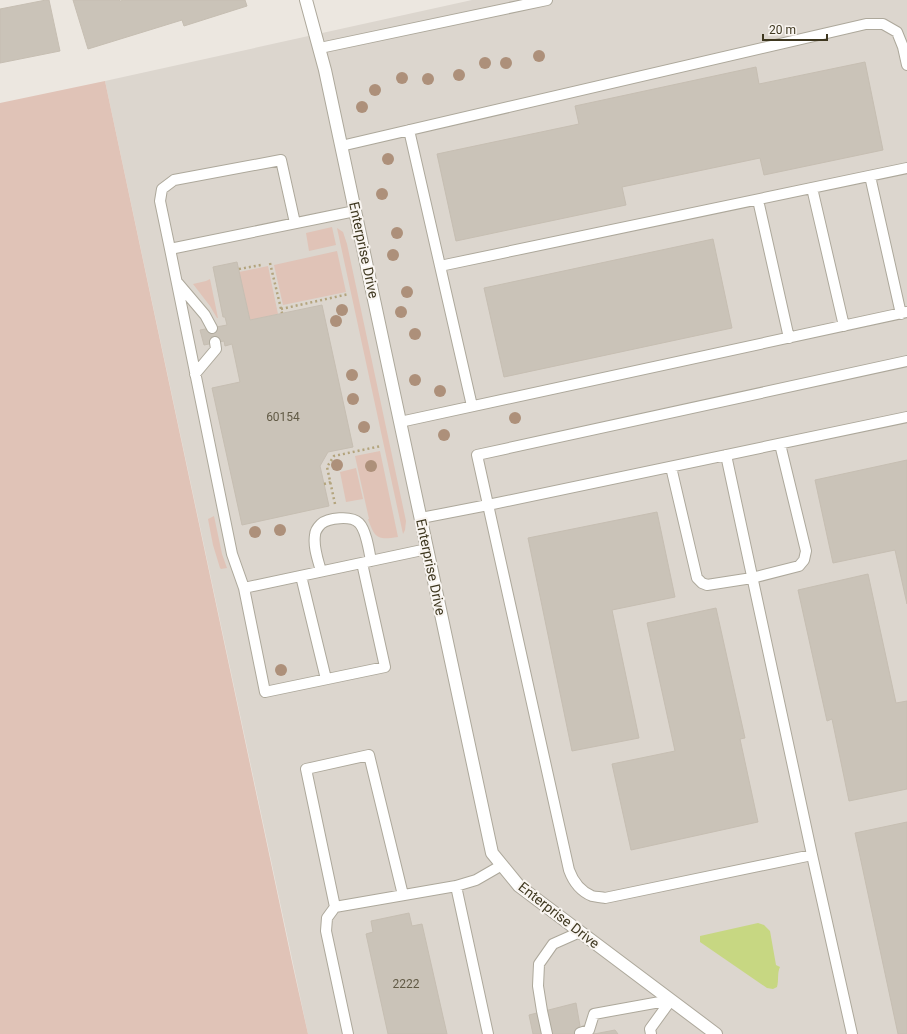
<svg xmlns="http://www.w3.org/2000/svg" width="907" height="1034" font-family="Roboto,sans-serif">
  <rect width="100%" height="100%" fill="#ece7e0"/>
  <path fill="#dcd6ce" d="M472 0H907V1034H308L105 81Z"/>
  <path fill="#e0c3b7" d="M105 81 292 962 308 1034H0V103Z
    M332 227 336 245 309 251 306 233Z
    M337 228 343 232 347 244 406 521 405 530 403 534Z
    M337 251 346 292 283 305 274 265Z
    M268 266 278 314 250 320 239 272Z
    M210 279 218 318H217L210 306 193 284 206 281Z
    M380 451 398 537C378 540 375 539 368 519H369L355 456Z
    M356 468 363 499 346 502 340 472Z
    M214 516 222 554 227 568 221 569 220 568 213 545 208 519Z"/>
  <path fill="#c7d782" d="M758 923 764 925 770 931 776 965 780 967C777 973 779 980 777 987L773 989 767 988 700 942V936Z"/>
  <path fill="#cac3b8" stroke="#c6beb2" d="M46 0H49L60 51 0 63V9Z
    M73 0H119L120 1 124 0H245L247 6 184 26 182 20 88 49Z
    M865 62 883 150 764 175 760 158 622 187 626 205 456 241 437 154 579 124 575 106 756 67 759 84Z
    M713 239 732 328 504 377 484 288Z
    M237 262 250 320 322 305 353 447 328 452 320 466 329 506 242 525 212 388 240 382 232 344 225 346 224 341 204 345 200 330 227 325 225 317H223L213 267Z
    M907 460V604L895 550 833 563 815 480Z
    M657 512 675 597 612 610 639 738 572 751 528 538Z
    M868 574 896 703 907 701V789L849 801 832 719 827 721 798 590Z
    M716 608 745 738 740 739 758 822 631 850 612 764 675 751 647 623Z
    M907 822V1034H898L855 833Z
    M409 913 412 926 422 924 447 1034H388L366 934 373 932 371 921Z
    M576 1003 580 1026 578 1027 580 1034H533L529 1015Z
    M615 1030 618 1034H594Z"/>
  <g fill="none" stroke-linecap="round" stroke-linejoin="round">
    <defs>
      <path id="service" d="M320 48 547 0
        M409 130 472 406
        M341 146 866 24H883L897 32 903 47 907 65
        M870 176 901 314
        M812 188 844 326
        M758 200 789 338
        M355 211 170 249 232 554 244 588 427 549
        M170 249 160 201 162 189 174 180 281 160 295 223
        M440 266 907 168
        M177 282 205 315 212 328
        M195 374 216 349 215 342
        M400 422 907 312
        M726 455 812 855 852 1034
        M671 467 697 578 702 583 707 585 752 578 799 566 804 560 806 551 780 444
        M421 518 488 505 907 417
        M321 571C318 560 313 547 315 535 315 532 318 527 321 524 328 518 351 515 359 523 366 530 369 550 371 561
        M301 576 326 679
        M244 588 265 692 385 667 362 563
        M812 855 605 898C601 897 596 897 592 896 580 891 573 881 569 870L477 455 907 361
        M456 886 488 1034
        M335 907 456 886 476 880 502 865
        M580 1033 589 1030 594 1014 671 1000
        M348 1034 326 931 327 918 335 907 306 769 369 755 403 895
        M547 1034 542 1011 538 986 539 964 553 944 580 932
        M651 1034 650 1029 671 1000"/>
      <path id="minor" d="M306 0 325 70 492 853 519 886 716 1034"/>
    </defs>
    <use href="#service" stroke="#ada89b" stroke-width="12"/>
    <use href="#minor" stroke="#ada89b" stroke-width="14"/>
    <path stroke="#b3a47d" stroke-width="2.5" stroke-dasharray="2 3" stroke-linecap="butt" d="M270 263 282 313
      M239 269 261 265
      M281 309 349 294
      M324 484 331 482
      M335 504 327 467 334 456 381 446"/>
    <use href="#service" stroke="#fff" stroke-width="10"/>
    <use href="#minor" stroke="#fff" stroke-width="12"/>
  </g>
  <g fill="#ad907a">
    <circle cx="539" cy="56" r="6"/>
    <circle cx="485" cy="63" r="6"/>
    <circle cx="506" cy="63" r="6"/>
    <circle cx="459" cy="75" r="6"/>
    <circle cx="402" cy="78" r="6"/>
    <circle cx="428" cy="79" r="6"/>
    <circle cx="375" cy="90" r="6"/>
    <circle cx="362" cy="107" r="6"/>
    <circle cx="388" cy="159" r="6"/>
    <circle cx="382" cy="194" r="6"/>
    <circle cx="397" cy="233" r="6"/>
    <circle cx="393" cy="255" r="6"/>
    <circle cx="407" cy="292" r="6"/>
    <circle cx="342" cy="310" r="6"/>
    <circle cx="401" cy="312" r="6"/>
    <circle cx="336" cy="321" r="6"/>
    <circle cx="415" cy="334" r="6"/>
    <circle cx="352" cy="375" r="6"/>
    <circle cx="415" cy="380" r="6"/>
    <circle cx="440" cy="391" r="6"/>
    <circle cx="353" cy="399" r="6"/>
    <circle cx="515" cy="418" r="6"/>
    <circle cx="364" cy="427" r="6"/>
    <circle cx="444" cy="435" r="6"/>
    <circle cx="337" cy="465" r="6"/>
    <circle cx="371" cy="466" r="6"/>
    <circle cx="280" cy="530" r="6"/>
    <circle cx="255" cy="532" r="6"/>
    <circle cx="281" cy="670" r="6"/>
  </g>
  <g text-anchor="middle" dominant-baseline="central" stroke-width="4" stroke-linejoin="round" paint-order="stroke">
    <g font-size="12" fill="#615a45">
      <text x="283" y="417">60154</text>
      <text x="406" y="984">2222</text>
    </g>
    <g font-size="14" fill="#3e371f" stroke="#f9f5f1">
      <text transform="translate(364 250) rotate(78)">Enterprise Drive</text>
      <text transform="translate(431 567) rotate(78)">Enterprise Drive</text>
      <text transform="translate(559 915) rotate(38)">Enterprise Drive</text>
    </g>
  </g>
  <path d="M763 34v6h64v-6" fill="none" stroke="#3e371f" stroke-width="2"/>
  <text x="769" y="34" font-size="12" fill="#3e371f" stroke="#f9f5f1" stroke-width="3" paint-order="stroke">20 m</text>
</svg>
